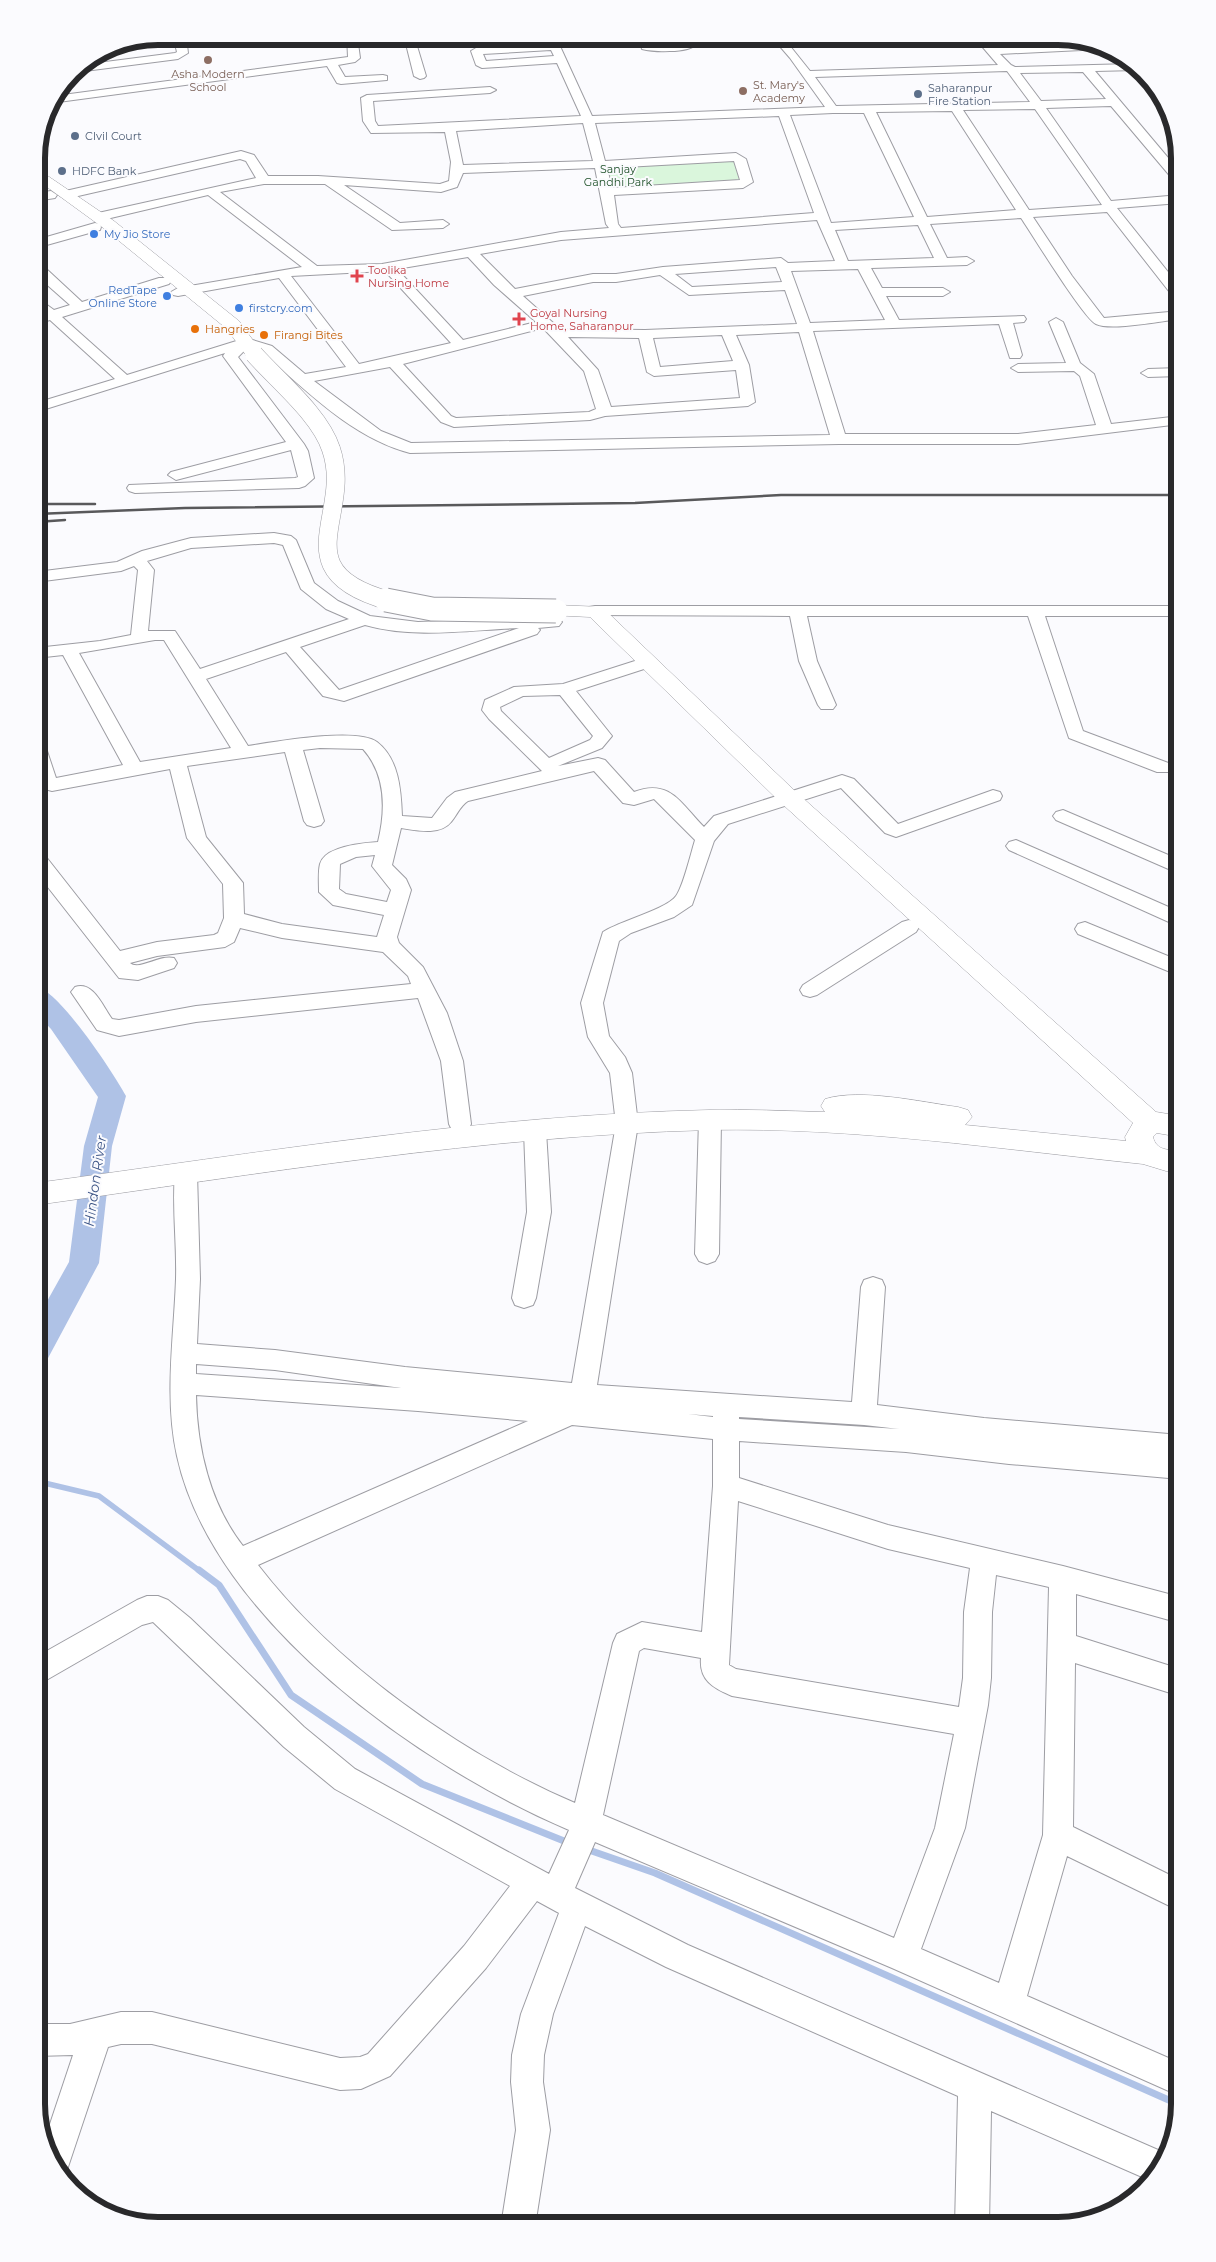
<svg xmlns="http://www.w3.org/2000/svg" width="1216" height="2262" font-family="Montserrat,sans-serif">
  <rect width="100%" height="100%" fill="#fbfbfe"/>
  <path fill="#daf6dc" d="M734 158 744 179 607 191 594 162Z"/>
  <g fill="none" stroke-linecap="round" stroke-linejoin="round">
    <path stroke="#afc2e6" stroke-width="5.5" d="M36 1481 99 1496 201 1572"/>
    <path stroke="#afc2e6" stroke-width="7" d="M199 1570 219 1585 291 1695 422 1784 569 1843
      M586 1849 655 1873 1180 2105"/>
    <path fill="#afc2e6" fill-rule="evenodd" d="M36 986C61 993 112 1071 126 1096L112 1146 99 1263 47 1360 36 1364V1321L69 1262 84 1146 98 1097 51 1029 36 1013Z"/>
    <defs>
      <path id="minor" d="M173 36H184L185 39 299 36 294 39 187 45 188 53 178 59 77 72 73 71 82 65 175 53 177 52Z
        M347 36H357L360 58 355 62 338 65 345 77 383 75 387 76V80L341 84 337 83 327 66 51 103 55 96 348 57Z
        M404 36H414L426 76 424 78 420 79 414 76Z
        M639 36H649L651 45 684 43 683 36H693L695 45C688 53 653 52 642 49Z
        M771 36H782L810 71 998 65 974 37H984L995 48 1089 44 1102 49 1000 54 1011 65 1015 67 1132 64 1137 70 1095 71 1180 172V184L1176 183 1111 106 1046 108 1111 201 1180 195V203L1117 208 1180 287V300L1175 299 1107 212 1033 217 1072 276 1104 318 1180 311V319C1161 321 1111 331 1096 324 1084 319 1032 234 1021 218L930 224 947 258 967 257 974 261 967 265 871 268 882 288H943L950 292 943 296H886L899 320 1024 316 1026 319 1024 322 1013 323 1022 355 1020 358H1010L999 324 813 331 845 434H1018L1096 425 1080 376 1074 371 1018 372 1011 368 1018 364 1066 363 1049 322 1056 318 1063 322 1080 363 1094 374 1111 424 1180 416V424L1018 444H839L410 453C352 438 306 390 262 352L248 347 238 357 304 444 308 451 314 478 305 486 299 488 135 493 129 491 127 488 129 485 295 478 298 477 291 450 176 480 168 475 171 472 286 442 223 356 225 353 36 412V403L115 379 50 320 36 324V315L42 314 36 309V297L54 310 70 305 36 275V263L41 264 82 302 159 278H169L171 281 169 284 62 317 127 375 246 338 272 346 305 374 346 367 279 278 178 296 173 295 171 292 178 288 302 267 208 195 98 221 92 217 98 213 256 178 246 161 240 159 65 199 59 195 61 192 241 151 254 155 268 176H318L440 184 449 181 451 162 445 132 371 133 363 121 361 98 367 95 490 87 496 90 490 93 373 101 375 121 378 126 581 116 557 63 482 68 476 65 471 51 476 48 559 44 592 116 825 107 790 58ZM551 50 554 56 486 61 483 54ZM1007 71 1030 102 836 106 815 77ZM1083 72 1106 99 1041 101 1020 73ZM1035 109 1102 205 1029 210 963 110ZM952 111 1016 210 927 217 876 112ZM833 113H864L914 217 831 223 790 115ZM779 116 814 213 621 228 618 224 614 195 743 188 753 182 746 159 736 153 605 161 595 123ZM583 123 593 161 463 165 456 131ZM734 161 740 180 612 188 607 168ZM595 168 606 224 609 228 561 232 382 264 317 266 220 192 264 184H325L392 230 443 228 449 224 443 220 400 223 344 185 441 192 457 187 463 173ZM817 220 835 261 788 263 781 258 663 267 616 274H593L515 289 480 254 561 240ZM918 225 934 258 848 261 835 230ZM468 257 494 285 536 322 463 340 397 269ZM776 267 782 282 692 287 675 274ZM858 269 885 320 810 323 791 271ZM385 271 451 343 359 364 291 276ZM660 275 689 295 785 290 797 324 645 330 560 329 523 296 593 282H616ZM543 328 584 371 596 409 589 412 456 418 451 416 403 364ZM799 332 830 435 411 443 381 431 314 381 390 367 441 422 454 427 590 420 605 416 748 406 755 402 749 365 736 335ZM722 335 733 361 660 367 653 338ZM568 337 639 338 647 372 654 376 736 370 740 398 611 407 598 370Z
        M51 191 57 195 55 198 36 201V193Z
        M95 223 100 224 101 227 100 230 36 248V240Z
        M1180 368V376L1148 377 1141 373 1148 369Z
        M274 533 291 536 296 540 314 583 338 601 370 616 418 622 553 617 559 618 562 622 559 626 538 628 540 630 537 634 344 701 323 696 286 652 206 679 248 746C274 742 357 727 377 742 399 759 401 790 402 816L432 818 447 798 455 792 542 771 489 719 482 710 485 700 514 687 563 684 638 660 644 661 647 665 644 669 576 691 612 736 602 748 558 766 598 758 605 760 634 792C670 778 681 804 704 827L714 816 842 775 854 779 898 824 993 790 1000 792 1002 796 1000 800 896 837 885 833 841 788 728 824 714 841 692 905 674 917 631 933 619 941 603 1003 609 1036 625 1057 632 1073 638 1124 597 1385 852 1402 861 1287 864 1280 873 1277 882 1280 885 1287 877 1405 984 1418 1180 1435V1479L1009 1464 906 1452 739 1441V1478L888 1525 1063 1566 1180 1597V1623L1076 1594V1636L1180 1669V1696L1075 1663 1073 1827 1180 1880V1911L1067 1856 1027 1996 1180 2063V2096L892 1968 595 1842 575 1888 688 1945 1165 2153 1159 2172 1149 2180 991 2111 989 2226H955L958 2096 666 1967 585 1926 553 2014 544 2055 543 2082 550 2130 535 2226H501L516 2130 511 2082 512 2055 521 2014 559 1913 537 1901 486 1968 390 2076 361 2089 340 2090 152 2044H121L108 2047 66 2173 64 2174 46 2151 44 2142 73 2055 36 2056V2024H70L121 2012H152L340 2058 360 2057 368 2054 464 1946 510 1886 335 1789 284 1747 153 1622 142 1625 36 1686V1657L137 1600 147 1596H158L168 1600 190 1618 304 1727 355 1769 549 1874 569 1830C423 1768 213 1621 177 1456 164 1398 174 1337 176 1279 177 1243 172 1208 175 1173L178 1167 186 1164 194 1167 197 1173 200 1279 197 1344 275 1350 405 1367 572 1383 616 1124 610 1073 588 1037 581 1003 603 932C620 921 667 909 676 896 683 887 691 853 695 840L654 799 634 805 623 803 594 771 468 801C460 806 457 815 451 822 440 836 415 830 401 828L392 865 406 879 411 890 397 937 399 943 423 967 447 1013 463 1061 471 1124 468 1130 460 1132 452 1130 449 1124 441 1061 418 998 196 1022 119 1036 97 1030 71 992 75 987C93 981 102 1005 112 1019L119 1020 196 1006 411 984 408 976 383 952 282 938 240 928 234 942 225 947 157 956 130 963C139 971 160 954 174 958L177 963 174 968 138 980 119 978 36 872V852L43 853 120 951 157 942 214 935 218 933 224 918 223 884 187 838 170 769 52 791 41 788C33 775 36 755 36 739L42 741 45 745 56 778 123 765 63 655 36 658V648L100 641 131 635 138 570 134 566 121 571 36 582V572L117 562 142 551 191 538ZM274 543 283 545 301 589 326 609 349 619 200 669 175 631H148L154 570 147 561 191 548ZM365 625C414 639 469 630 519 628L339 690 300 647ZM155 640H164L231 748 140 762 79 653ZM560 695 593 736 590 740 549 758 501 711 500 707 523 696ZM320 748 363 749C386 775 386 809 378 842 363 843 325 846 320 864 318 872 319 883 319 892L333 905 384 915 377 937 282 924 244 914 243 883 206 837 187 766 285 752 304 821 307 825 314 827 321 825 324 821 303 750ZM375 855 372 866 391 890 387 902 346 894 339 889 340 864 356 857ZM196 1364 275 1370 401 1388 196 1374ZM196 1395 418 1411 528 1421 243 1546C210 1504 197 1448 196 1395ZM688 1414 713 1416V1417ZM739 1417 864 1425 899 1429 739 1419ZM572 1425 713 1439V1486L702 1632 642 1622 617 1634 613 1643 575 1803C462 1755 333 1663 258 1565ZM738 1501 888 1549 970 1568 964 1612 963 1678 959 1707 736 1669 729 1665ZM996 1575 1049 1587 1043 1835 999 1983 921 1949 965 1828 988 1705 991 1678 992 1612ZM644 1648 701 1658C699 1680 713 1688 732 1696L954 1734 935 1828 894 1938 603 1815 639 1651Z
        M595 606H1180V616H1045L1083 731 1171 764 1173 768 1171 772H1157L1069 738 1028 616H807L817 661 836 705 833 709H821L818 705 799 661 790 616 589 615 587 611 589 607Z
        M1063 810 1180 860V874L1056 820 1053 816 1056 812Z
        M1016 840 1180 912V927L1009 850 1006 846 1009 842Z
        M909 920 916 922 919 927 916 932 817 995 810 997 803 995 800 990 803 985 902 922Z
        M1085 922 1180 961V976L1078 934 1075 929 1078 924Z
        M710 1112 718 1114 721 1120 719 1254 715 1261 707 1264 699 1261 695 1254 699 1120 702 1114Z
        M535 1123 543 1125 546 1131 551 1212 536 1298 533 1305 524 1308 515 1305 512 1298 527 1212 524 1131 527 1125Z"/>
      <path id="major" d="M36 168 114 221 239 321 263 354 260 358H248L227 329 102 227 36 179Z
        M556 605 602 607 796 792 1156 1112 1180 1116V1137L1157 1133 1153 1137C1156 1150 1168 1151 1180 1149V1171H1166L1143 1164C999 1149 854 1127 709 1130 483 1136 259 1174 36 1205V1183C259 1153 484 1115 709 1110 747 1109 786 1111 825 1112L821 1106 825 1099C860 1088 921 1102 958 1107L968 1110 972 1117 965 1125 1126 1141 1125 1137 1133 1123 780 802 590 617 549 615 546 611 549 607Z"/>
    </defs>
    <use href="#minor" stroke="#9d9da3" stroke-width="2"/>
    <use href="#major" stroke="#9d9da3" stroke-width="1"/>
    <use href="#minor" fill="#fff" fill-rule="evenodd"/>
    <use href="#major" fill="#fff" fill-rule="evenodd"/>
    <path stroke="#59595b" stroke-width="2.5" d="M36 504H95
      M36 514 185 508 635 503 781 495H1180
      M36 522 65 520"/>
    <defs>
      <path id="major-bridge-far1" d="M254 354C278 381 320 415 331 449 354 515 280 571 390 601"/>
      <path id="major-bridge" d="M386 600 432 609 556 611"/>
    </defs>
    <use href="#major-bridge-far1" stroke="#9d9da3" stroke-width="19" stroke-linecap="butt"/>
    <use href="#major-bridge" stroke="#9d9da3" stroke-width="25" stroke-linecap="butt"/>
    <use href="#major-bridge-far1" stroke="#fff" stroke-width="18"/>
    <use href="#major-bridge" stroke="#fff" stroke-width="23"/>
  </g>
  <g fill="#8d6e63" stroke="#fbfbfe" stroke-width="2">
    <circle cx="208" cy="60" r="5"/>
    <circle cx="743" cy="91" r="5"/>
  </g>
  <g fill="#5c6f8a" stroke="#fbfbfe" stroke-width="2">
    <circle cx="918" cy="94" r="5"/>
    <circle cx="75" cy="136" r="5"/>
    <circle cx="62" cy="171" r="5"/>
  </g>
  <g fill="#3f7fe0" stroke="#fbfbfe" stroke-width="2">
    <circle cx="94" cy="234" r="5"/>
    <circle cx="167" cy="296" r="5"/>
    <circle cx="239" cy="308" r="5"/>
  </g>
  <g fill="#e0444e" stroke="#fbfbfe" stroke-width="2">
    <path d="M354.5 268.5h5v5h5v5h-5v5h-5v-5h-5v-5h5z"/>
    <path d="M516.5 311.5h5v5h5v5h-5v5h-5v-5h-5v-5h5z"/>
  </g>
  <g fill="#e8710a" stroke="#fbfbfe" stroke-width="2">
    <circle cx="195" cy="329" r="5"/>
    <circle cx="264" cy="335" r="5"/>
  </g>
  <g text-anchor="middle" dominant-baseline="central" stroke-width="4" stroke-linejoin="round" paint-order="stroke">
    <g font-size="11" fill="#785e54" stroke="#fbfbfe">
      <text x="208" y="74">Asha Modern<tspan x="208" dy="13">School</tspan></text>
      <text x="753" y="85" text-anchor="start">St. Mary's<tspan x="753" dy="13">Academy</tspan></text>
    </g>
    <g font-size="11" fill="#4e5e75" stroke="#fbfbfe" text-anchor="start">
      <text x="928" y="88">Saharanpur<tspan x="928" dy="13">Fire Station</tspan></text>
      <text x="85" y="136">CIvil Court</text>
      <text x="72" y="171">HDFC Bank</text>
    </g>
    <g font-size="11" fill="#1f5129" stroke="#fbfbfe">
      <text x="618" y="169">Sanjay<tspan x="618" dy="13">Gandhi Park</tspan></text>
    </g>
    <g font-size="11" fill="#366cbe" stroke="#fbfbfe" text-anchor="start">
      <text x="104" y="234">My Jio Store</text>
      <text x="157" y="290" text-anchor="end">RedTape<tspan x="157" dy="13">Online Store</tspan></text>
      <text x="249" y="308">firstcry.com</text>
    </g>
    <g font-size="11" fill="#be3a42" stroke="#fbfbfe" text-anchor="start">
      <text x="368" y="270">Toolika<tspan x="368" dy="13">Nursing Home</tspan></text>
      <text x="530" y="313">Goyal Nursing<tspan x="530" dy="13">Home, Saharanpur</tspan></text>
    </g>
    <g font-size="11" fill="#c56008" stroke="#fbfbfe" text-anchor="start">
      <text x="205" y="329">Hangries</text>
      <text x="274" y="335">Firangi Bites</text>
    </g>
    <g font-size="14" font-style="italic" fill="#3e5687" stroke="#fbfbfe">
      <text transform="translate(95 1181) rotate(-82)">Hindon River</text>
    </g>
  </g>
  <path d="M0 0H1216V2262H0ZM158 45H1058A113 113 0 0 1 1171 158V2104A113 113 0 0 1 1058 2217H158A113 113 0 0 1 45 2104V158A113 113 0 0 1 158 45Z" fill="#fbfbfe" fill-rule="evenodd"/>
  <path fill="none" stroke="#29292b" stroke-width="6" d="M158 45H1058A113 113 0 0 1 1171 158V2104A113 113 0 0 1 1058 2217H158A113 113 0 0 1 45 2104V158A113 113 0 0 1 158 45Z"/>
</svg>
